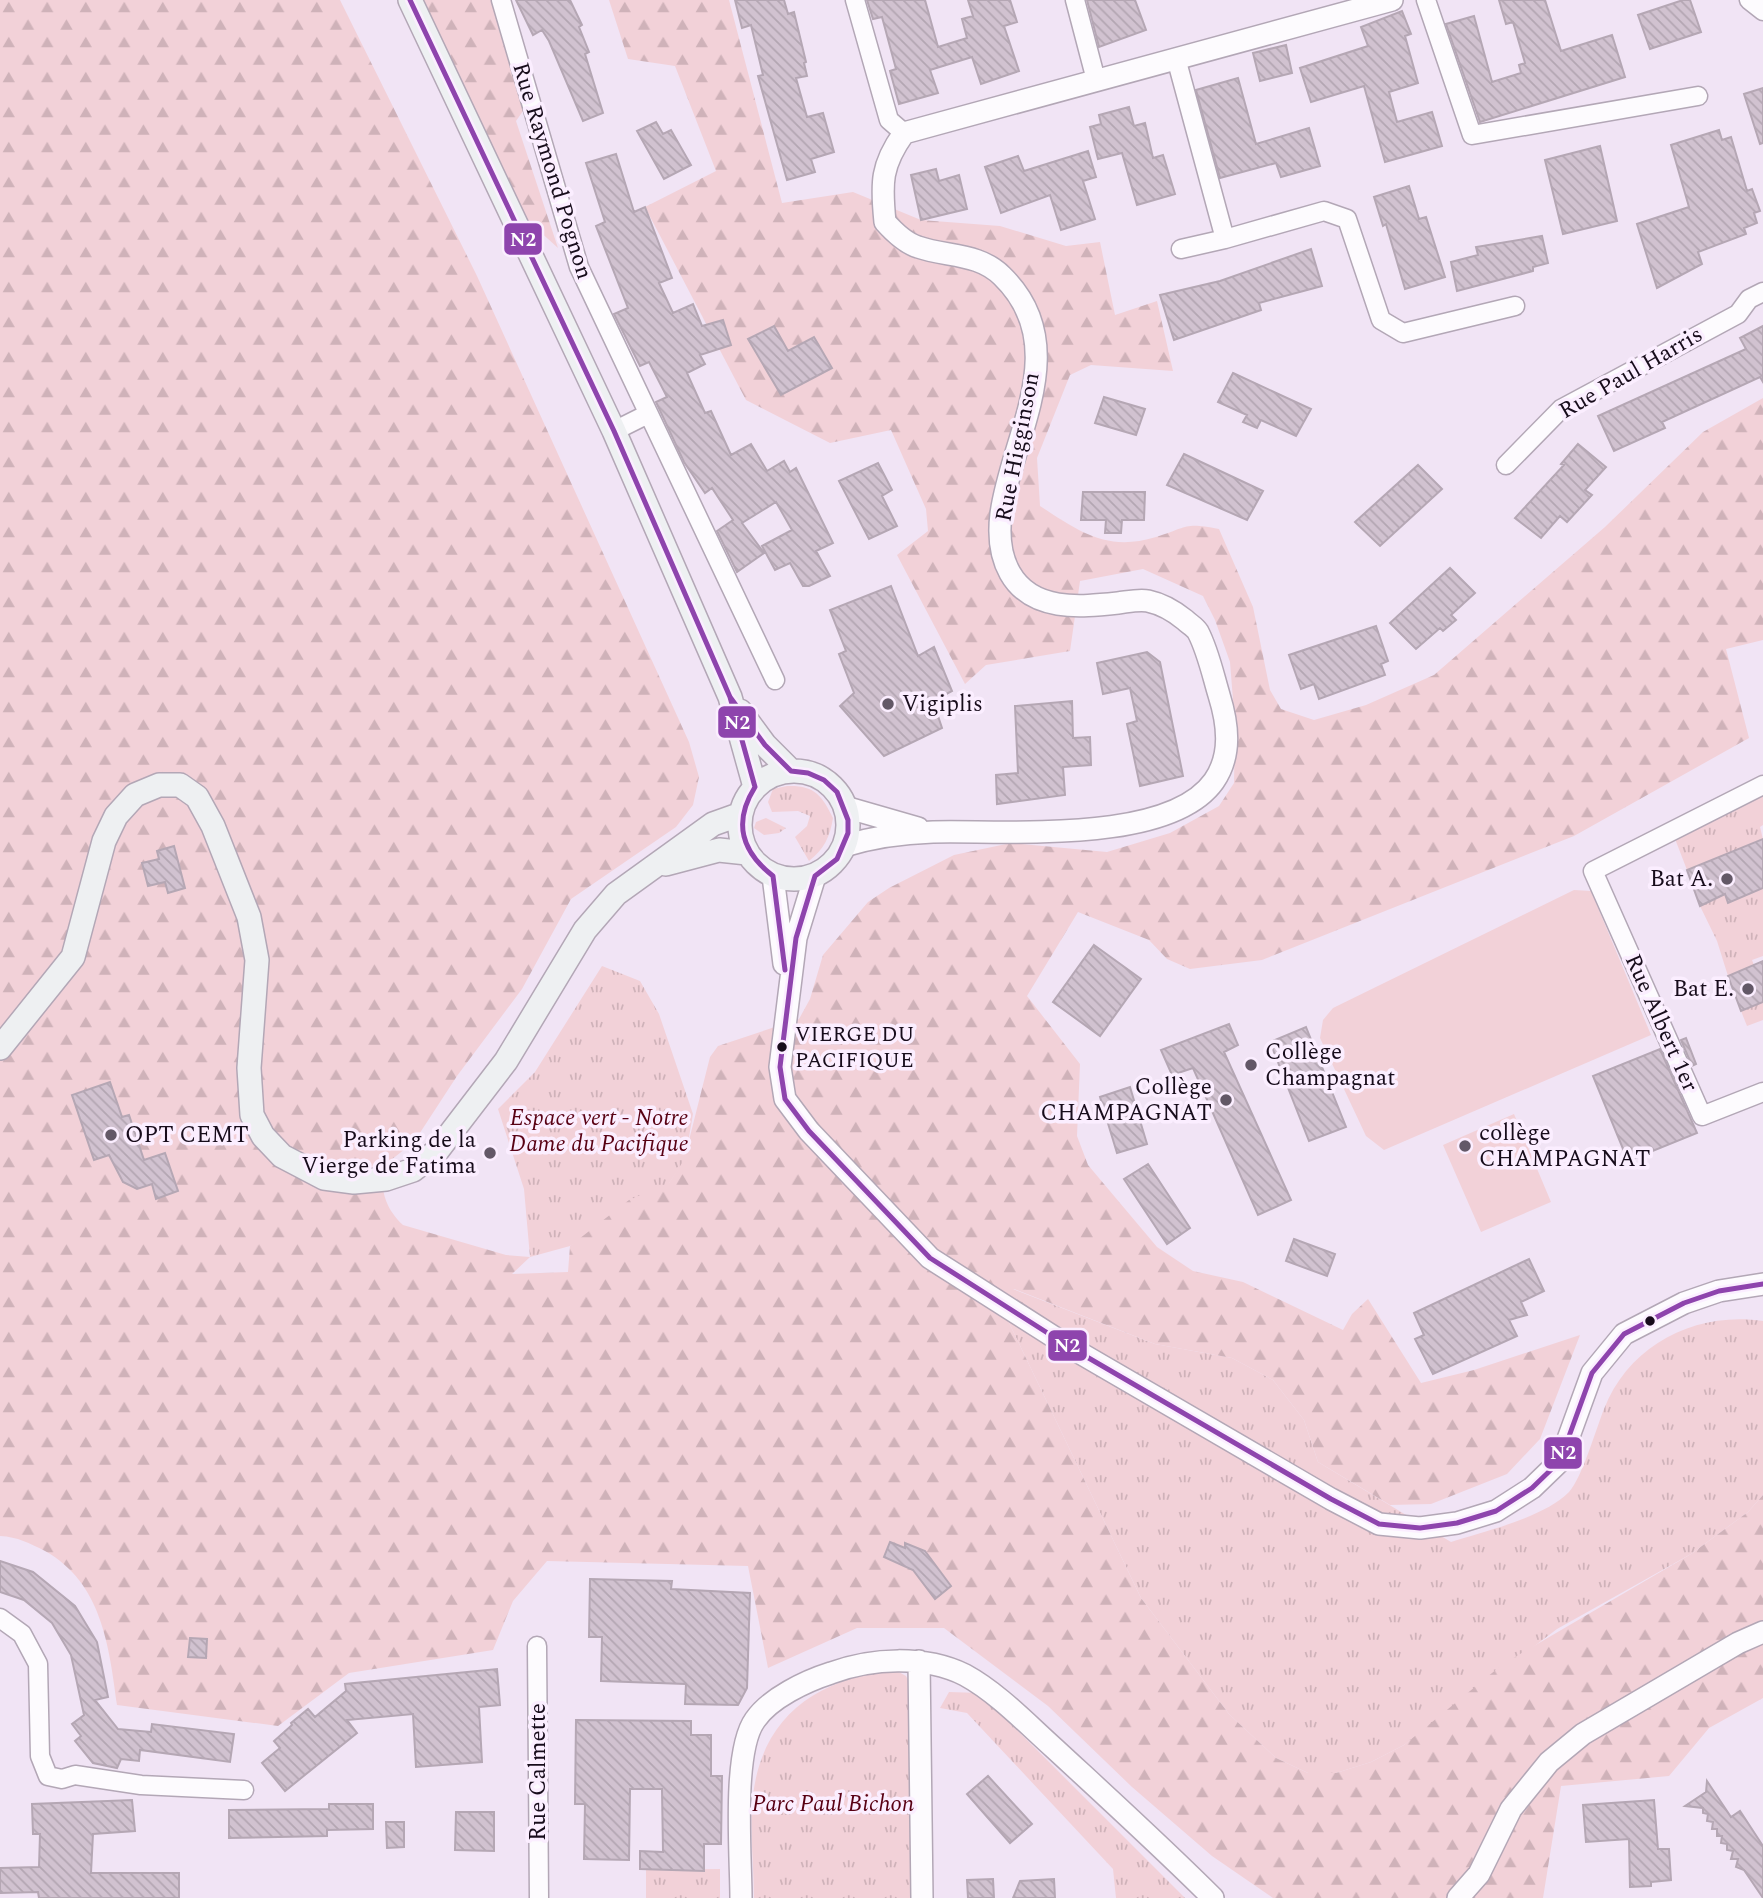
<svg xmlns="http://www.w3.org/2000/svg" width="1763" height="1898" font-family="Spectral,serif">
  <defs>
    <pattern id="grass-tufts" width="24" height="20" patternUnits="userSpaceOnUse" patternTransform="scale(1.75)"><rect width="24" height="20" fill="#f2d1d8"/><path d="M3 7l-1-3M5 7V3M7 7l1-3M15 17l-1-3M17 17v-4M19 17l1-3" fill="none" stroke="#cfb2b9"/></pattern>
    <pattern id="forest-firs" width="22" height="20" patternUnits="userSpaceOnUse" patternTransform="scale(1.75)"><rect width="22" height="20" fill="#f2d1d8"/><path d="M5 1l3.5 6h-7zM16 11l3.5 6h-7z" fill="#cfb2b9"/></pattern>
    <pattern id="building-back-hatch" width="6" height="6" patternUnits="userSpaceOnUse" patternTransform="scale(1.75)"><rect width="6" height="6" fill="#d1c2d0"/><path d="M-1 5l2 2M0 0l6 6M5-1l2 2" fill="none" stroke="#b3a6b2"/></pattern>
  </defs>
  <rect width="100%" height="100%" fill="#f1e4f5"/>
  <path fill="url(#grass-tufts)" d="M1763 785V825L1760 827 1763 839 1687 870 1672 831Z
    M787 786C814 785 822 795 833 818 830 837 824 849 809 861L795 837 807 826 810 816 798 811 772 812 768 802 773 789Z
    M766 818 786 828 779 833 764 835 754 828 756 822Z
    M1763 888V956L1752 960 1754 965 1728 976 1717 941 1700 906 1725 894 1728 903Z
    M602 966 640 981 659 1014 693 1114 685 1160 659 1198 570 1246 530 1257 524 1189 498 1109 535 1072Z
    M1763 1002V1020L1747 1026 1741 1011Z
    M1013 1289 1155 1344 1232 1358 1273 1380 1304 1420 1318 1462 1451 1542C1485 1531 1543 1518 1569 1492 1582 1478 1596 1429 1604 1409 1629 1345 1695 1311 1763 1321V1495L1748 1512 1691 1554 1557 1629 1404 1745 1371 1762 1336 1773H1308L1276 1758 1229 1714 1141 1598 1000 1304Z
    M895 1670 906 1676 911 1685 910 1898H754C754 1865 749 1829 753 1796 762 1715 819 1678 895 1670Z
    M949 1692 980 1693 1185 1898H1116L1113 1869 967 1713 940 1708Z
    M720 1869V1898H646V1870Z"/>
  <path fill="url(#forest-firs)" d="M0 0H340L477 276 689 742 699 777 693 805 676 827 571 899 522 989 457 1076 414 1142 382 1167C381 1191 385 1208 403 1225L506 1255 530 1257 512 1274 568 1272 570 1246 629 1200 669 1183 684 1160 710 1057 718 1046 799 1019 810 999 823 955 868 902 889 888 954 855 1011 843 1107 852 1170 833 1219 806 1234 783 1235 725 1230 662 1215 620 1203 596 1143 569 1080 581 1070 651 986 665 965 684 897 555 928 531 926 509 891 430 830 443 746 400 645 207 716 171 675 66 628 59 609 0H729L782 203 853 192 921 220 1000 226 1066 246 1100 242 1115 315 1157 301 1173 371 1091 365 1070 375 1037 458 1040 506C1080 532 1107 552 1156 537 1188 527 1184 522 1219 529L1253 607 1270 690 1281 709 1314 720 1366 705 1434 675 1605 527 1703 432 1763 398V640L1726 649 1749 738 1574 836 1262 960 1190 969 1167 959 1149 940 1078 912 1027 996 1080 1064 1077 1136 1088 1165 1157 1247 1193 1271 1243 1282 1343 1330 1352 1314 1368 1299 1421 1383 1474 1370 1580 1335 1540 1439 1507 1474 1431 1504 1390 1505 1318 1462 1304 1420 1273 1380 1232 1358 1155 1344 1014 1289 1000 1304 1141 1598 1229 1714 1276 1758 1308 1773H1336L1371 1762 1404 1745 1503 1664 1691 1554 1748 1512 1763 1495V1698L1709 1728 1669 1776 1561 1786 1543 1898H1273L1212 1856 1132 1787 1048 1706 944 1628H857L768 1668 748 1566 547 1561 513 1601 493 1650 349 1673 278 1726 117 1705C109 1646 102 1583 45 1551 29 1543 18 1537 0 1536Z
    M410 0H501L530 101 516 121 558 248 506 201Z"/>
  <path fill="#f2d1d8" d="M1574 890 1591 891 1651 1035 1384 1150 1366 1136 1320 1038 1323 1020 1333 1008Z
    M1514 1114 1551 1202 1481 1232 1443 1145Z"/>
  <path fill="url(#building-back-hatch)" stroke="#b5a7b4" stroke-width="2" d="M516 0H570L582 25 579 27 589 52 585 54 603 113 583 121 549 41 542 30 533 35Z
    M735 0H784L788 14 794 12 806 62 804 63 807 76 796 78 807 117 823 113 834 152 811 159 815 172 787 180 758 76 763 75 751 25 742 28Z
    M867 0H925L938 47 967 38 962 19 973 16 968 0H1010L1017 22 1004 26 1019 71 981 84 972 57 930 70 938 93 899 104 890 71 896 69 882 17 873 19Z
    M1087 0H1135L1146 30 1099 47Z
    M1499 0H1545L1561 51 1612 35 1625 77 1480 122 1446 24 1474 16 1492 82 1521 73 1519 65 1525 63 1513 22 1506 24Z
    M1683 0H1690L1701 32 1650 49 1638 15Z
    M1402 11 1411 34 1405 36 1418 83 1389 92 1397 122 1432 112 1442 146 1385 162 1364 86 1311 102 1300 68 1368 46 1361 27Z
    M1286 45 1292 73 1260 81 1253 53Z
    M1238 78 1256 144 1309 128 1320 166 1281 177 1276 163 1220 178 1196 90Z
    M1763 88V143L1760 144 1744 94Z
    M1129 107 1134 126 1145 123 1153 158 1163 155 1175 194 1137 205 1122 153 1098 159 1090 127 1101 124 1099 115Z
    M656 122 663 134 671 130 691 165 664 179 637 131Z
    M1719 130 1722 140 1731 137 1747 191 1752 189 1760 211 1754 213 1757 223 1744 228 1746 234 1698 252 1702 264 1657 288 1637 224 1689 207 1671 145Z
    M1600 146 1617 221 1563 234 1545 160Z
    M1088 151 1096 177 1083 181 1095 219 1061 230 1050 195 1001 213 985 167 1018 156 1024 171Z
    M616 154 634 212 645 207 672 278 659 283 673 313 693 304 702 326 723 320 731 345 700 355 705 364 687 373 705 413 711 411 731 455 751 444 767 471 784 461 790 472 796 468 833 543 816 551 830 576 809 586H803L790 563 775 570 762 546 792 530 776 502 742 523 764 553 737 572 717 531 733 520 712 488 705 493 684 462 656 402 667 397 649 362 640 366 614 314 628 308 596 226 605 222 586 163Z
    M936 169 939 181 959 175 967 209 921 220 911 175Z
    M1409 186 1419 219 1426 217 1445 277 1405 289 1386 224 1383 226 1374 197Z
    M1542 236 1548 263 1533 267V271L1457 291 1451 262 1478 255 1476 247Z
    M1311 249 1322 286 1259 303 1261 310 1174 340 1160 295 1220 281Z
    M774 326 788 351 814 337 832 368 781 395 748 339Z
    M1763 326V382L1760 377 1662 422 1665 428 1614 451 1598 416 1746 349 1740 338Z
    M1233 373 1311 409 1296 436 1261 420 1257 428 1243 422 1247 415 1218 402Z
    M1104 397 1145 409 1136 435 1095 423Z
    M1578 444 1606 467 1585 490 1592 495 1567 522 1560 516 1541 538 1515 518 1564 465 1561 464Z
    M1184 454 1263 491 1247 520 1167 485Z
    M878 463 892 490 882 496 897 526 869 539 839 481Z
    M1418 465 1442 489 1380 546 1355 522Z
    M1083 492H1145L1144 520H1122L1121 533H1105L1106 520H1081Z
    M1450 568 1475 593 1451 615 1456 620 1443 631 1440 628 1416 649 1390 623Z
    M891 586 918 656 934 647 952 691 933 701 942 728 884 756 840 706 854 693 839 654 846 651 830 610Z
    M1376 626 1388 661 1381 664 1385 675 1319 699 1314 684 1301 689 1289 655Z
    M1147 652 1160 662 1183 776 1140 786 1127 724 1137 721 1130 688 1103 694 1097 663Z
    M1072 701 1073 738 1090 737 1091 765 1063 767 1065 795 997 804 996 775 1018 773 1015 706Z
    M1763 839V888L1728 903 1725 894 1700 906 1687 870Z
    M174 846 185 888 168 893 165 882 148 886 142 863 159 859 157 851Z
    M1094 945 1141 979 1100 1036 1053 1002Z
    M1763 961V1002L1741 1011 1728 976Z
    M1229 1024 1238 1045 1224 1052 1291 1200 1258 1215 1193 1068 1172 1075 1161 1050Z
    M1306 1027 1346 1127 1309 1141 1270 1042Z
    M1686 1038 1696 1064 1692 1066 1681 1040Z
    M1660 1049 1697 1133 1628 1161 1593 1076Z
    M110 1082 122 1117 129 1115 144 1160 165 1153 178 1191 156 1199 152 1184 137 1189 123 1182 109 1155 94 1160 72 1095Z
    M1130 1087 1147 1144 1117 1153 1100 1097Z
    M1148 1164 1190 1228 1167 1244 1124 1179Z
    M1294 1239 1335 1254 1327 1276 1286 1261Z
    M1529 1259 1544 1291 1521 1302 1527 1315 1509 1320 1517 1336 1433 1374 1415 1339 1424 1335 1414 1313Z
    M890 1542 905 1548V1543L925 1551 951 1586 935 1599 913 1570 884 1557Z
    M0 1561 33 1572 75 1606 97 1642 108 1697 95 1700 118 1729 151 1732 152 1724 234 1734 230 1762 140 1750 139 1761 121 1759 117 1768 93 1763 75 1741 81 1736 72 1724 84 1715 71 1655 52 1623 24 1600 0 1592Z
    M590 1579 672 1581 671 1589 750 1593 747 1688 738 1705 685 1704 686 1684 601 1681 602 1637H589Z
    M190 1638 207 1639 206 1658 188 1657Z
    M497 1669 500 1705 479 1707 482 1762 416 1767 413 1714 347 1720 357 1733 285 1791 262 1763 280 1748 274 1741 292 1725 291 1723 308 1709 315 1717 346 1691 345 1684Z
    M576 1720 691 1721V1735H711V1776H722L721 1844H704V1871L640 1869V1851L663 1852 662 1789H630L629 1860 584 1859 585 1804H575Z
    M988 1776 1032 1824 1010 1843 967 1794Z
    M1707 1781 1731 1817 1740 1811 1763 1846V1898L1744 1870 1736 1867 1738 1859H1731L1733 1851 1727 1850V1844L1721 1843 1722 1836H1717V1829H1712L1713 1822 1707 1821 1708 1814 1703 1813V1808L1685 1806 1706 1792Z
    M132 1800 135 1831 93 1834 91 1873H179V1898H39L38 1892 0 1893V1868L39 1867 40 1834H33L32 1804Z
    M1654 1800 1658 1849H1669L1671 1880 1651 1882V1886L1630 1887 1629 1839 1586 1842 1583 1805Z
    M329 1804H373V1829L327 1830V1836L229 1838V1810L329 1809Z
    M456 1812H494V1851L455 1850Z
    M386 1822H404V1847L387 1848Z
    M993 1879 994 1898H968L967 1880Z
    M1054 1879 1055 1898H1013L1020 1881Z"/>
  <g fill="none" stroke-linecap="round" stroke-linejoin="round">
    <defs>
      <path id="minor" d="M501 0 579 267 775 680
        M855 0 889 120 904 133
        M1075 0 1096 80
        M1426 0 1472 135 1698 96
        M1749 0 1763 11
        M1176 58 1225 239 1324 211 1347 219 1381 320 1403 333 1515 306
        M1181 249 1225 239
        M614 431 648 414
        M1506 465 1561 409 1738 314 1749 299 1763 292
        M1763 785 1593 871 1702 1116 1763 1092
        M0 1618 22 1634 38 1664 40 1756 48 1776 62 1779 75 1775 141 1785 244 1790
        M537 1646 539 1898"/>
      <path id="tertiary" d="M845 807 918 828
        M844 846C873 837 902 833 933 832 1004 830 1169 845 1214 781 1232 755 1228 724 1219 695 1213 675 1208 651 1198 632 1195 627 1189 624 1185 620 1174 611 1162 604 1148 601 1139 599 1127 602 1118 603 1080 607 1032 612 1010 573 964 491 1095 366 1002 276 979 253 947 257 918 247 905 243 894 232 885 222 881 183 881 165 904 133L1392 0
        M773 876 784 964
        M815 876 796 938 780 1067 785 1099 809 1131 930 1258 1068 1346 1331 1499 1379 1524 1420 1528 1457 1523 1496 1511 1532 1488 1560 1461 1592 1373 1624 1334 1684 1303 1719 1291 1763 1284
        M919 1661 922 1898
        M741 1898C741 1857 732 1752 755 1720 770 1698 806 1681 831 1673 872 1658 924 1655 965 1675 998 1693 1027 1724 1055 1749 1108 1798 1162 1847 1213 1898
        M1458 1898 1479 1874 1511 1809 1549 1762 1583 1734 1738 1643 1763 1632"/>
      <path id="secondary" d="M410 0 614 431 730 697 755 787
        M740 711 765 745 791 771
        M740 825a54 54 0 1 1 108 0a54 54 0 1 1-108 0Z
        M666 864 719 850 747 853
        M0 1048 73 957 104 841 116 816 135 795 159 785H180L197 797 213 826 249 917 257 960 249 1068 252 1115 263 1136 282 1156 324 1178 354 1182 386 1179 413 1170 437 1151 506 1061 585 930 616 894 713 824 741 814"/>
    </defs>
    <use href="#minor" stroke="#b3a7b6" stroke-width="21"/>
    <use href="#tertiary" stroke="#b3a7b6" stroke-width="24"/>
    <use href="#secondary" stroke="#b3a7b6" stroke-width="26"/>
    <use href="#minor" stroke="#fdfbfe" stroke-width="18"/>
    <use href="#tertiary" stroke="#fdfbfe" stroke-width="21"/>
    <use href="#secondary" stroke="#eef0f2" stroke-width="23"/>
    <defs>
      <path id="bus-1" d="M410 0 614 431 730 697 755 787C733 822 741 851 773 876L785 970
        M730 697 765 745 791 771 808 773 824 780 837 792 848 820V833L837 859 815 876 796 938 780 1067 785 1099 809 1131 930 1258 1068 1346 1331 1499 1379 1524 1420 1528 1457 1523 1496 1511 1532 1488 1560 1461 1592 1373 1624 1334 1684 1303 1719 1291 1763 1284"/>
    </defs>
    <use href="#bus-1" stroke="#fbeeff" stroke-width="10"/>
    <use href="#bus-1" stroke="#8e44ad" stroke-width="5"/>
  </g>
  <g fill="#635867" stroke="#fbeeff" stroke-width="2.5">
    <circle cx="888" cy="704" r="7"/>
    <circle cx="1727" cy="879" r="7"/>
    <circle cx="1748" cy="989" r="7"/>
    <circle cx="1251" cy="1065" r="7"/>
    <circle cx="1226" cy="1100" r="7"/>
    <circle cx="111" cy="1135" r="7"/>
    <circle cx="1465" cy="1146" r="7"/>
    <circle cx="490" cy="1153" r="7"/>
  </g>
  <g fill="#170c1b" stroke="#fbeeff" stroke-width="2.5">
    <circle cx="782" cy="1047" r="6"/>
    <circle cx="1650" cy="1321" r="6"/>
  </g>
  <g text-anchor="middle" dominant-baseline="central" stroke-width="7" stroke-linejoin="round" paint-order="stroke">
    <g font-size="21" fill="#170c1b" stroke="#fbeeff" text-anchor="start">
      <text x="795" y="1035">VIERGE DU<tspan x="795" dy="26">PACIFIQUE</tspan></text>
    </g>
    <g font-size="23" fill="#170c1b" stroke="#fbeeff">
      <text transform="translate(552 171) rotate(73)">Rue Raymond Pognon</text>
      <text transform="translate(1631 373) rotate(-30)">Rue Paul Harris</text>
      <text transform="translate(1018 447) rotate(-79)">Rue Higginson</text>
      <text transform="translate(1661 1023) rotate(66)">Rue Albert 1er</text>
      <text transform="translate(538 1772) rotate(-90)">Rue Calmette</text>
    </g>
    <g font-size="23" fill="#170c1b" stroke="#fbeeff" text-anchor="start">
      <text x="902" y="704">Vigiplis</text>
      <text x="1713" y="879" text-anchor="end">Bat A.</text>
      <text x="1734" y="989" text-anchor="end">Bat E.</text>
      <text x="1265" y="1052">Collège<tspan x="1265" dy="26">Champagnat</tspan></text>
      <text x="1212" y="1087" text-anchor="end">Collège<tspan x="1212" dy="26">CHAMPAGNAT</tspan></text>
      <text x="1479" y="1133">collège<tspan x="1479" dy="26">CHAMPAGNAT</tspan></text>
      <text x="125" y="1135">OPT CEMT</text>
      <text x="476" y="1140" text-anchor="end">Parking de la<tspan x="476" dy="26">Vierge de Fatima</tspan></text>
    </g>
    <g font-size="23" font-style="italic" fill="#580013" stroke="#fbeeff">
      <text x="599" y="1118">Espace vert - Notre<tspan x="599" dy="26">Dame du Pacifique</tspan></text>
      <text x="833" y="1804">Parc Paul Bichon</text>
    </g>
  </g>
  <g stroke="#fbeeff" stroke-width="2.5">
    <rect x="503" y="222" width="40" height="34" rx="7" fill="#8e44ad"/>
    <rect x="717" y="705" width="40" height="34" rx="7" fill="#8e44ad"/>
    <rect x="1047" y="1329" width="41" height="33" rx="7" fill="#8e44ad"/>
    <rect x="1543" y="1436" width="40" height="34" rx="7" fill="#8e44ad"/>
  </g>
  <g font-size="19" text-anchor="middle" font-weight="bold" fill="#fff">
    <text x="523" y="246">N2</text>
    <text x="737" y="729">N2</text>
    <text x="1067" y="1352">N2</text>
    <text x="1563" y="1459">N2</text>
  </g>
</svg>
